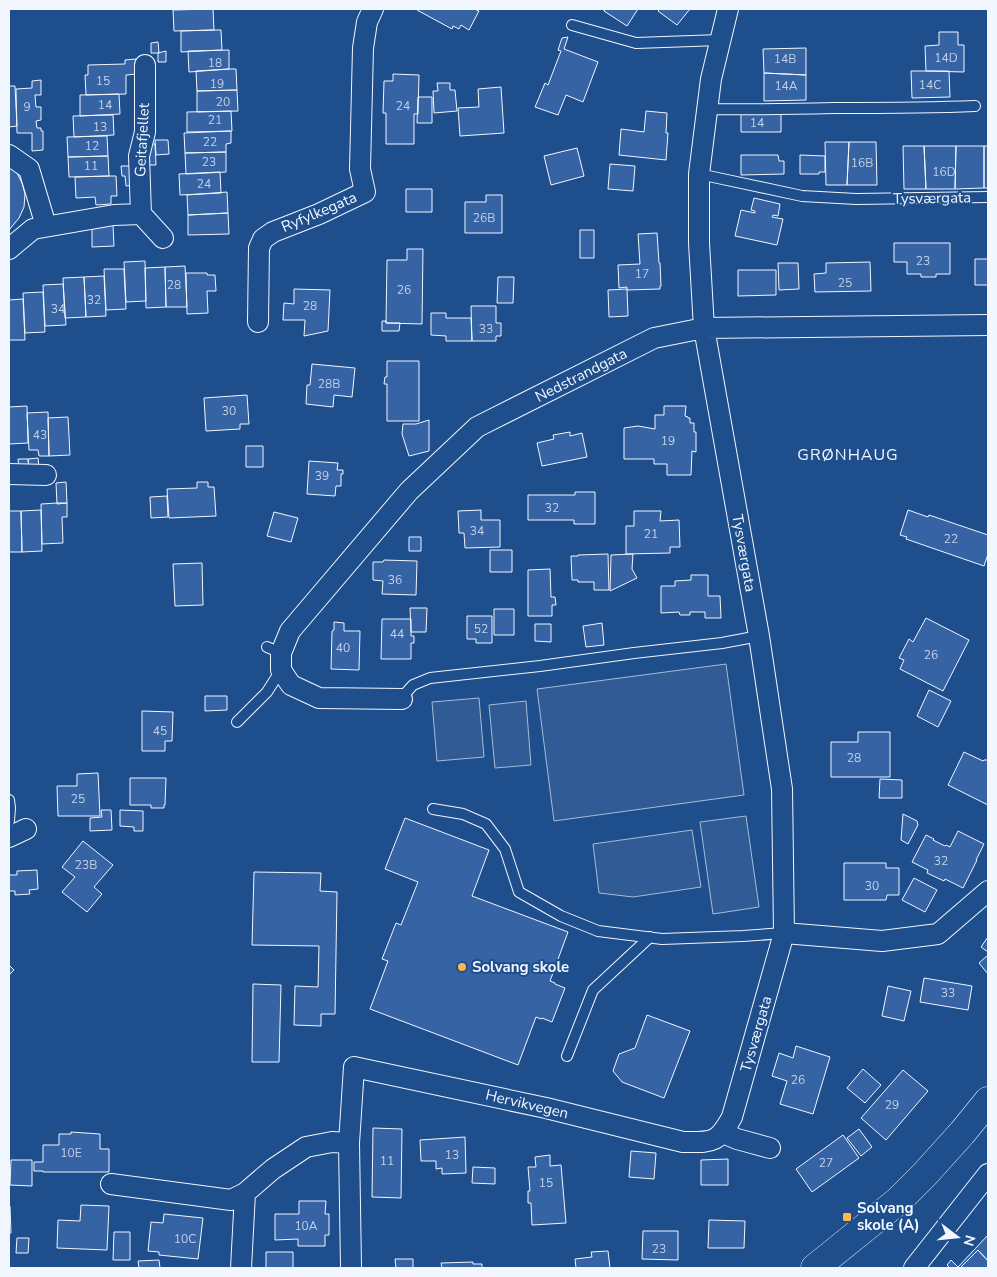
<svg xmlns="http://www.w3.org/2000/svg" width="997" height="1277" font-family="'Nunito Sans',sans-serif">
  <rect width="100%" height="100%" fill="#1f4e8c"/>
  <path fill="#305b95" stroke="#a8bbd7" d="M726 664 744 795 554 821 537 689Z
    M479 698 484 757 437 761 432 702Z
    M526 701 531 765 495 768 489 705Z
    M746 816 759 907 713 914 700 822Z
    M692 830 701 887 633 897 599 893 593 844Z"/>
  <path fill="#3563a3" stroke="#f2f6ff" d="M213 9 214 30 174 31 173 10Z
    M417 9H474L479 11 469 30 461 25 459 29 453 26 452 29 417 10Z
    M605 9H638L627 26 604 11Z
    M660 9H690L677 25 658 11Z
    M214 30H221L222 50 181 52V31Z
    M939 32H958V45H964V72L926 71 925 46 939 45Z
    M568 37 564 49 598 62 583 102 566 95 558 115 535 107 545 83 548 85 561 51 558 50 562 38Z
    M158 42 159 53H151V43Z
    M806 48V75L764 73 763 49Z
    M229 50V69L189 72 188 51Z
    M166 51V62H158V53Z
    M136 59 137 74 126 75V94L86 95 85 75H88V65L125 64V60Z
    M229 69H236L237 90 197 91 196 71Z
    M911 71H949L950 97 912 98Z
    M764 73 806 75V100L764 101Z
    M393 74 419 75 418 114H414V144H386V113H383L384 81H393Z
    M41 80V95H35L36 107H41V120L36 121 37 128H41V131H43V150L32 151V133H17L16 89 32 88V81Z
    M437 83H450V90H455L457 111 434 113 433 91H438Z
    M9 86H15L17 126 9 127Z
    M501 87 504 133 460 136 458 108 479 107 478 89Z
    M237 90 238 111 197 112V91Z
    M119 94 120 114 80 116V95Z
    M418 97H432V123H417Z
    M231 111 232 131 187 132V112Z
    M646 111 667 113 666 133H668L666 160 619 155 621 129 644 132Z
    M741 114H781V132H741Z
    M113 115 114 135 74 137 73 116Z
    M231 131V143L226 144V152L185 153 184 133Z
    M107 136 108 156 68 157 67 137Z
    M155 140H168L169 154 156 155Z
    M825 142H849L847 185H826Z
    M849 142H876L877 185H847Z
    M148 144H155L156 165H149Z
    M903 146H924L926 189H904Z
    M924 146H956L955 189H926Z
    M956 146H984V188L955 189Z
    M984 146H988V188H984Z
    M577 148 584 176 551 185 544 156Z
    M226 152V172L186 174 185 153Z
    M741 155H778L779 161H784V174L741 175Z
    M800 155 825 156V172H819V174H800Z
    M108 156 109 176 69 177 68 157Z
    M610 164 635 166 633 191 608 189Z
    M9 165 17 173 22 183 25 194 24 207 19 218 9 230Z
    M121 166H133L134 185 126 186 125 176H122Z
    M220 172 221 193 180 195 179 174Z
    M109 176H116L117 196H111V204L96 205 95 197 76 198 75 177Z
    M406 189H432V212H406Z
    M227 192 228 213 188 215 187 195Z
    M486 195H502V233H465V202H486Z
    M754 198 780 204 778 216 773 215 772 217 783 219 777 245 735 236 741 210 755 213V211L751 210Z
    M228 213 229 234 188 235V215Z
    M92 225H113L114 246 92 247Z
    M580 230H594V258H580Z
    M657 233 659 263H660L661 286H660V289L627 290V287L619 288 618 265 640 264 638 234Z
    M894 243H950V274H936V277H921V274H907V262H894Z
    M407 249H423L422 324 386 323 387 260H407Z
    M975 259H988V285H975Z
    M145 261 146 301 126 302 124 262Z
    M870 262 871 291 815 292 814 274 826 273V263Z
    M778 263H798L799 289 779 290Z
    M185 266 187 307H166L165 267Z
    M165 267 166 307 146 308 145 268Z
    M104 269H124L126 309 106 310Z
    M738 270H776V295L738 296Z
    M186 273H207V275H215L216 291H207L208 313 187 314Z
    M104 276 106 316 86 317 84 277Z
    M84 277 86 317 65 318 63 278Z
    M498 277H514L513 303H497Z
    M63 284 66 325 45 326 43 285Z
    M294 289 330 290 328 331 304 336 305 320H283L284 303 294 304Z
    M627 289 628 316 609 317 608 290Z
    M43 292 45 332 25 333 23 293Z
    M23 299 25 340H9V300Z
    M471 306H496V323H501V336H496V341H472Z
    M431 313H446V318H471L472 341H446V336L431 335Z
    M382 321H386V323H400L399 331H382Z
    M387 361H419V421H387V384H384L385 377H387Z
    M312 364 355 368 352 397 334 395 333 407 306 404 307 385H310Z
    M247 395 249 424H240V429L206 431 204 398Z
    M27 406 28 443 9 444V407Z
    M664 406H686L685 416 688 417V418H690V423H694V432H696V452L692 451 691 475H667V464H654V459H624V428L638 426 655 429V415H664Z
    M48 412 49 456H39L38 450H29L27 413Z
    M68 417 70 455 49 456 48 418Z
    M429 420V451L409 456 402 434 403 424H416Z
    M570 432V436L582 433 587 457 542 466 537 443 554 439 553 435Z
    M246 446H263V467H246Z
    M38 458 39 467 29 468 28 459Z
    M18 459H28L29 468H19Z
    M309 461 338 463 337 470H343V474H341V486H336L335 496 307 494Z
    M66 482 67 503 57 504 56 483Z
    M197 482H208V487H214L216 516 169 518 167 489 197 488Z
    M575 492H595V524H574V520H528V495H575Z
    M167 496 168 517 151 518 150 497Z
    M57 503H67V517H62L63 543 42 544 41 504Z
    M41 510 42 551 22 552 21 511Z
    M481 510V520H500V547L465 548 464 533H459L458 511Z
    M908 510 928 517 929 515 988 535V554L984 566 906 539 907 537 900 535Z
    M9 511H21L22 552H9Z
    M634 511H661L660 521 679 520 680 547H670V553L626 554V526H634Z
    M274 512 298 518 291 542 267 536Z
    M409 537H421V551H409Z
    M490 550H512V572H490Z
    M608 554 609 590H594V582H578V580H572L571 556H578V555Z
    M633 554 632 569 637 578 610 591 611 555Z
    M384 560 417 561 416 595 382 594 383 581 373 580V562H383Z
    M202 563 203 605 175 606 173 564Z
    M550 569 551 597H555L556 605H552V616H528V570Z
    M691 575H708V596H720L721 618H705V612H690V615H680L679 612 661 613V586H675V581L691 580Z
    M410 608H427L426 632H411Z
    M494 609H514V635H494Z
    M467 616H492V643H476V639H467Z
    M926 618 969 640 943 691 900 669 904 660 899 658 909 639 913 642Z
    M382 619H411V636H414V643H411V659H381Z
    M334 622 344 623V631H360L359 670 331 669 332 631 334 630Z
    M602 623 604 645 586 647 583 626Z
    M535 624H551V642L535 641Z
    M929 690 951 701 938 727 917 716Z
    M205 696H227V710L205 711Z
    M142 711 173 712 172 741H165V751H142Z
    M858 732H890V777H831V742H858Z
    M964 752 983 761 984 760H988V805L948 785Z
    M98 773 100 816H58L57 786H77V774Z
    M130 778H166L165 805H164V808H151V805H130Z
    M880 779 902 780V798H879Z
    M101 810H111L112 830 90 831V818L102 817Z
    M120 810 143 811V831H134V827L120 826Z
    M903 814 917 821 918 825 908 844 901 840Z
    M405 818 489 850 472 896 568 932 550 981 555 983V984L565 988 552 1022 542 1018 541 1019 536 1017 518 1065 370 1009 388 961 382 959 396 923 401 925 418 882 385 869Z
    M958 831 984 844 976 860H977L963 888 945 879 944 881 927 873 928 870 912 862 926 835 934 839 933 840 945 846 946 845 950 847Z
    M83 841 113 865 94 887 102 894 87 912 62 892 75 877 62 867Z
    M844 863H886V868H899V895H887L886 900H844Z
    M37 870 38 889 29 890 30 894 15 895V891H9V875H17V871Z
    M254 872 321 873 320 891 337 892 335 1014H321V1026L294 1025 295 986 318 987 319 946 252 945Z
    M914 878 937 890 925 912 902 900Z
    M988 937V952L981 947Z
    M988 955V974L979 963Z
    M9 965 14 970 9 975Z
    M924 978 972 986 968 1010 920 1002Z
    M253 984 281 985 279 1062H252Z
    M888 986 911 991 904 1021 882 1016Z
    M647 1015 690 1031 664 1098 622 1082 613 1071 619 1054 635 1048Z
    M796 1046 830 1057 813 1114 780 1104 787 1081 772 1076 779 1053 793 1058Z
    M863 1069 881 1085 865 1103 847 1088Z
    M903 1070 928 1091 886 1140 861 1118Z
    M373 1128 402 1129 401 1198 372 1197Z
    M859 1129 872 1147 861 1156 847 1138Z
    M71 1132 100 1134V1149H109V1172H43V1171H34V1162H43V1145H59V1134H71Z
    M843 1135 859 1158 812 1192 796 1169Z
    M465 1137 466 1173 442 1174V1168L436 1169V1161H421L420 1140Z
    M631 1151 656 1153 654 1179 629 1177Z
    M550 1155V1166L561 1165 566 1223 532 1225 531 1203H528V1191H530L528 1167H536L535 1157Z
    M728 1159V1185H701V1160Z
    M11 1160H32V1186L10 1185Z
    M473 1167 495 1168V1184L472 1183Z
    M299 1201H326L325 1214H329V1235H325V1246H298V1239L275 1240V1214H299Z
    M9 1205 10 1206 11 1233H9Z
    M81 1205 109 1206 107 1250 57 1248 58 1220 80 1221Z
    M164 1214 203 1218 198 1259 159 1255V1252L148 1251 151 1222 163 1223Z
    M709 1220 745 1221 744 1248H708Z
    M643 1231H678V1260L642 1259Z
    M114 1232H130V1260H113Z
    M988 1235V1261L978 1250 960 1268H950L947 1265 951 1260 958 1267Z
    M17 1238H29L28 1253H16Z
    M978 1250 988 1261V1268H960Z
    M608 1251 610 1268H576L575 1259 592 1257 591 1252Z
    M266 1252H293V1268H266Z
    M395 1259H413V1268H396Z
    M159 1260 160 1268H139L138 1261Z
    M473 1262V1264H482V1268H442L441 1263Z"/>
  <g fill="none" stroke-linecap="round" stroke-linejoin="round">
    <defs>
      <path id="lane" d="M572 25 636 43 720 40
        M708 109C750 110 792 109 834 108 881 108 928 108 975 106
        M699 174 802 196 856 199 988 197
        M267 647 281 653
        M402 699 404 695 413 685 430 678 540 666 634 653 722 643 759 636
        M237 722 267 692 281 670
        M9 800 10 808 9 821
        M433 809 463 814 486 824 505 849 519 892 561 916 598 931 662 939 743 936 784 933
        M567 1056 593 990 650 937"/>
      <path id="street" d="M9 155 29 169 46 226
        M141 214 139 156 145 132V65
        M9 249 33 229 114 215 141 214 163 238
        M258 322 259 248 263 239 273 232 319 214 365 192 360 169 363 48 367 22 373 9
        M9 474 46 475
        M402 699 319 698 291 685 281 670V653L290 631 409 491 477 427 654 338 704 328 988 325
        M9 837 26 829
        M784 933 882 941 938 934 988 891
        M723 1133 737 1139 770 1148
        M111 1184 231 1200 245 1193 273 1169 306 1147 332 1142 349 1143
        M241 1268 245 1193
        M351 1268 349 1143 354 1067 546 1108 683 1142C713 1142 717 1144 732 1117L784 933 782 789 759 636 704 328 699 243V174L711 79 728 9
        M914 1268 988 1174"/>
      <path id="secondary" d="M815 1268 898 1201 925 1174 962 1133 988 1101"/>
    </defs>
    <use href="#lane" stroke="#f2f6ff" stroke-width="12"/>
    <use href="#street" stroke="#f2f6ff" stroke-width="22"/>
    <use href="#secondary" stroke="#f2f6ff" stroke-width="29"/>
    <use href="#lane" stroke="#1f4e8c" stroke-width="10"/>
    <use href="#street" stroke="#1f4e8c" stroke-width="20"/>
    <use href="#secondary" stroke="#1f4e8c" stroke-width="28"/>
  </g>
  <g fill="#ffb74d" stroke="#1f4e8c" stroke-width="2">
    <circle cx="462" cy="967" r="5"/>
    <rect x="842" y="1212" width="10" height="10" rx="2.5"/>
  </g>
  <g text-anchor="middle" dominant-baseline="central" stroke-width="4" stroke-linejoin="round" paint-order="stroke">
    <g font-size="12" fill="#c3d1e8">
      <text x="946" y="58">14D</text>
      <text x="785" y="59">14B</text>
      <text x="215" y="63">18</text>
      <text x="103" y="81">15</text>
      <text x="217" y="84">19</text>
      <text x="930" y="85">14C</text>
      <text x="786" y="86">14A</text>
      <text x="223" y="102">20</text>
      <text x="105" y="105">14</text>
      <text x="403" y="106">24</text>
      <text x="27" y="107">9</text>
      <text x="215" y="120">21</text>
      <text x="757" y="123">14</text>
      <text x="100" y="127">13</text>
      <text x="210" y="142">22</text>
      <text x="92" y="146">12</text>
      <text x="209" y="162">23</text>
      <text x="862" y="163">16B</text>
      <text x="91" y="166">11</text>
      <text x="944" y="172">16D</text>
      <text x="204" y="184">24</text>
      <text x="484" y="218">26B</text>
      <text x="923" y="261">23</text>
      <text x="642" y="274">17</text>
      <text x="845" y="283">25</text>
      <text x="174" y="285">28</text>
      <text x="404" y="290">26</text>
      <text x="94" y="300">32</text>
      <text x="310" y="306">28</text>
      <text x="58" y="309">34</text>
      <text x="486" y="329">33</text>
      <text x="329" y="384">28B</text>
      <text x="229" y="411">30</text>
      <text x="40" y="435">43</text>
      <text x="668" y="441">19</text>
      <text x="322" y="476">39</text>
      <text x="552" y="508">32</text>
      <text x="477" y="531">34</text>
      <text x="651" y="534">21</text>
      <text x="951" y="539">22</text>
      <text x="395" y="580">36</text>
      <text x="481" y="629">52</text>
      <text x="397" y="634">44</text>
      <text x="343" y="648">40</text>
      <text x="931" y="655">26</text>
      <text x="160" y="731">45</text>
      <text x="854" y="758">28</text>
      <text x="78" y="799">25</text>
      <text x="941" y="861">32</text>
      <text x="86" y="865">23B</text>
      <text x="872" y="886">30</text>
      <text x="948" y="993">33</text>
      <text x="798" y="1080">26</text>
      <text x="892" y="1105">29</text>
      <text x="71" y="1153">10E</text>
      <text x="452" y="1155">13</text>
      <text x="387" y="1161">11</text>
      <text x="826" y="1163">27</text>
      <text x="546" y="1183">15</text>
      <text x="306" y="1226">10A</text>
      <text x="185" y="1239">10C</text>
      <text x="659" y="1249">23</text>
    </g>
    <g font-size="15" fill="#f2f6ff" stroke="#1f4e8c">
      <text transform="translate(142 140) rotate(-87)">Geitafjellet</text>
      <text transform="translate(932 198) rotate(-1)">Tysværgata</text>
      <text transform="translate(319 212) rotate(-23)">Ryfylkegata</text>
      <text transform="translate(581 375) rotate(-27)">Nedstrandgata</text>
      <text transform="translate(744 553) rotate(80)">Tysværgata</text>
      <text transform="translate(756 1034) rotate(-74)">Tysværgata</text>
      <text transform="translate(527 1104) rotate(13)">Hervikvegen</text>
    </g>
    <g font-size="15" font-weight="bold" fill="#f2f6ff" stroke="#1f4e8c" text-anchor="start">
      <text x="472" y="967">Solvang skole</text>
      <text x="857" y="1208">Solvang<tspan x="857" dy="17">skole (A)</tspan></text>
    </g>
    <g font-size="16" letter-spacing="1" fill="#f2f6ff" stroke="#1f4e8c">
      <text x="848" y="455">GRØNHAUG</text>
    </g>
  </g>
  <rect width="997" height="1277" fill="none" stroke="#f2f6ff" stroke-width="20"/>
  <g transform="translate(957 1237) rotate(106)" stroke="#1f4e8c" stroke-width="4" paint-order="stroke">
  <path d="M0-4L9 19L0 12L-9 19Z" fill="#f2f6ff"/>
  <text y="-8" font-size="14" font-weight="bold" text-anchor="middle" fill="#f2f6ff">N</text>
  </g>
</svg>
